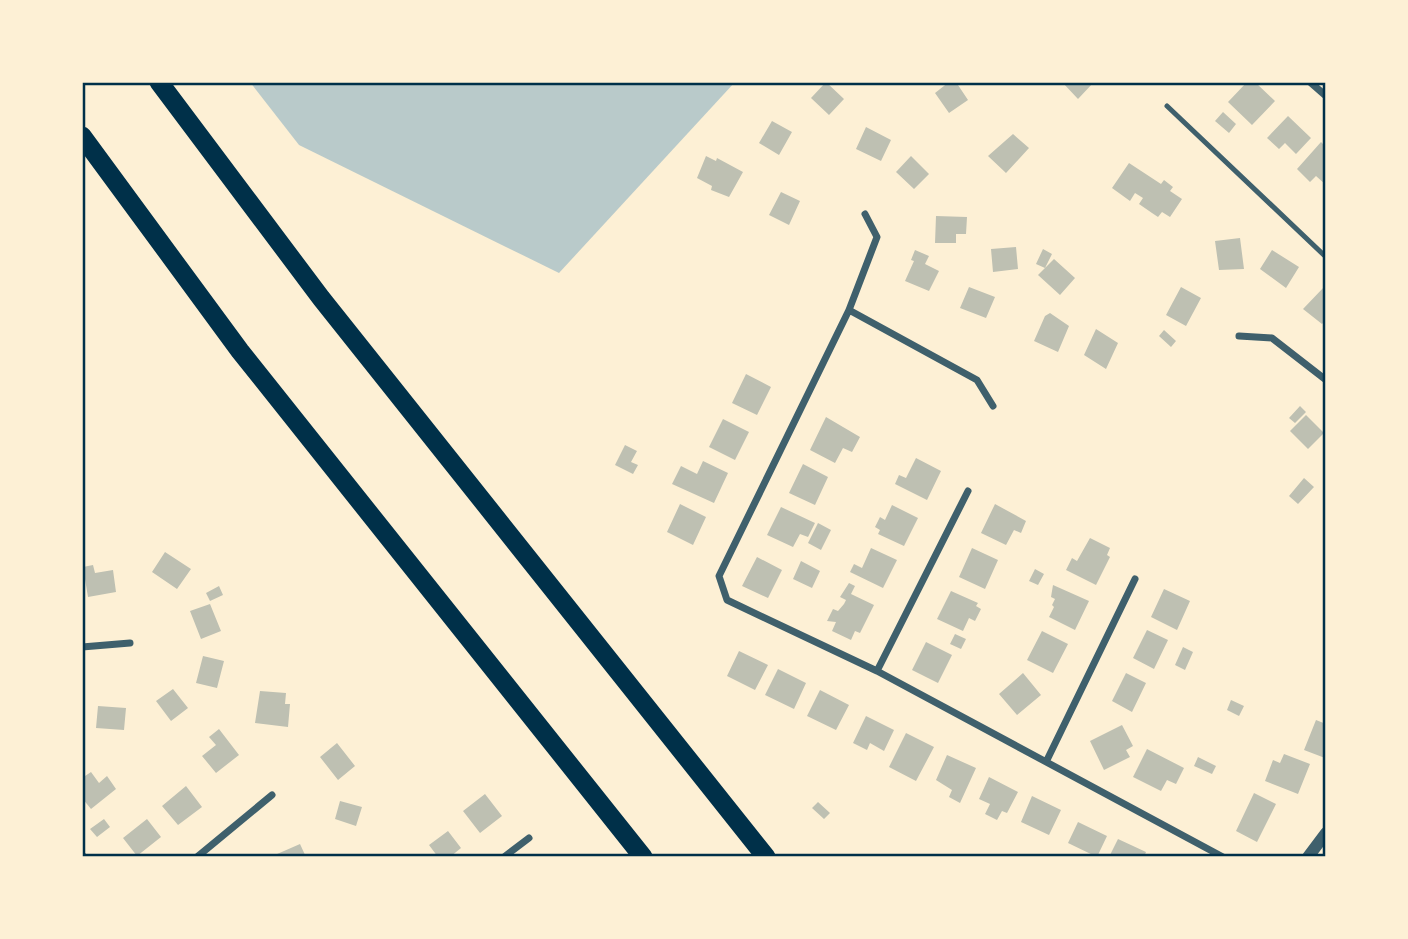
<svg xmlns="http://www.w3.org/2000/svg" width="1408" height="939" font-family="'Times New Roman',serif">
  <rect width="100%" height="100%" fill="#fdf0d5"/>
  <path fill="#b9caca" d="M250 82H735L559 273 299 145Z"/>
  <path fill="#bec0b2" d="M826 82 844 99 829 115 811 98Z
    M949 82H956L968 100 949 113 935 93Z
    M1062 82H1094L1078 99Z
    M1247 82H1255L1275 101 1252 125 1228 102Z
    M1223 112 1236 124 1229 133 1215 121Z
    M1288 116 1311 138 1296 154 1285 143 1279 149 1267 138Z
    M772 121 792 132 779 155 759 143Z
    M866 127 891 140 881 161 856 149Z
    M1013 134 1029 148 1006 173 988 156Z
    M1321 142 1326 147V185L1316 176 1310 182 1297 169Z
    M706 156 716 161 717 158 743 172 729 197 711 190 712 186 697 178Z
    M911 156 929 174 914 189 896 172Z
    M1129 163 1161 184 1164 180 1173 187 1170 191 1182 199 1170 217 1162 212 1158 217 1152 213 1139 204 1143 198 1135 193 1130 201 1112 188Z
    M781 192 800 201 789 225 769 215Z
    M936 216 967 217 966 234H956V243H935Z
    M1240 238 1244 269 1219 270 1215 241Z
    M1016 247 1018 269 993 272 991 249Z
    M1043 249 1052 254 1045 268 1036 264Z
    M915 250 929 256 925 264 939 271 929 291 905 281 914 261 911 260Z
    M1272 250 1299 267 1286 288 1260 269Z
    M1054 259 1075 278 1060 295 1038 275Z
    M969 287 995 297 986 318 960 308Z
    M1181 287 1201 298 1186 326 1166 315Z
    M1324 287 1326 320 1322 324 1303 309Z
    M1050 313 1069 326 1058 352 1034 341 1045 316Z
    M1096 329 1118 343 1106 369 1084 355Z
    M1164 330 1176 341 1171 347 1159 336Z
    M746 374 771 387 757 415 732 403Z
    M1300 406 1306 412 1295 423 1289 418Z
    M1306 415 1324 433 1308 449 1290 431Z
    M826 417 860 437 852 452 843 448 835 463 810 450Z
    M723 419 749 432 735 460 709 447Z
    M625 445 637 451 631 462 638 465 633 474 615 465Z
    M916 458 941 471 927 500 895 484 899 475 906 478Z
    M703 461 728 473 714 503 672 484 681 466 697 474Z
    M803 464 828 477 815 505 789 493Z
    M1304 478 1314 487 1298 504 1289 496Z
    M680 504 706 517 693 545 667 532Z
    M995 504 1026 521 1021 533 1014 530 1006 545 981 533Z
    M892 505 918 518 904 546 878 534 880 530 875 527 880 517 885 520Z
    M781 507 815 523 808 537 800 534 793 547 767 535Z
    M818 523 831 530 821 550 808 543Z
    M1090 538 1110 548 1107 555 1110 557 1096 585 1066 570 1072 558 1077 561Z
    M871 548 897 560 883 588 850 572 854 564 862 568Z
    M972 548 998 560 985 589 959 577Z
    M165 552 191 569 177 589 152 572Z
    M757 557 782 570 768 598 742 586Z
    M801 561 820 571 812 588 793 579Z
    M93 565 95 573 113 570 116 592 88 597 83 567Z
    M1035 569 1044 574 1038 585 1029 581Z
    M849 583 855 586 851 594 874 605 860 633 855 631 851 640 832 631 836 622 827 621 833 609 838 611 844 604 846 600 840 597Z
    M1053 585 1089 601 1075 630 1049 617 1054 607 1052 605 1055 599 1051 597Z
    M219 586 223 595 210 601 206 593Z
    M1164 589 1190 601 1177 630 1151 617Z
    M951 591 978 603 976 606 981 609 975 621 969 618 963 631 937 619Z
    M210 604 221 631 201 639 190 611Z
    M1147 630 1168 640 1154 669 1133 658Z
    M1042 631 1068 644 1053 673 1027 660Z
    M955 634 966 639 961 649 950 644Z
    M926 642 952 655 938 683 912 670Z
    M1183 647 1193 652 1185 670 1175 665Z
    M739 651 768 665 755 690 727 676Z
    M203 656 224 661 217 688 196 683Z
    M778 669 806 683 794 709 765 695Z
    M1023 673 1041 695 1017 715 999 694Z
    M1126 673 1146 683 1132 712 1112 701Z
    M173 689 188 708 171 721 156 701Z
    M820 690 849 705 836 730 807 716Z
    M260 691 286 693 285 704H290L288 727 255 723Z
    M1231 700 1244 706 1239 716 1227 710Z
    M98 706 126 708 124 730 96 728Z
    M866 716 894 730 884 751 870 743 867 750 853 743Z
    M1316 720 1326 724 1325 758 1304 750Z
    M1122 725 1133 746 1126 750 1130 757 1104 770 1090 741Z
    M219 729 239 755 216 773 202 756 216 745 209 737Z
    M906 733 934 747 916 781 889 767Z
    M337 743 355 766 338 780 320 757Z
    M1147 749 1184 768 1176 784 1167 780 1161 791 1133 777Z
    M1284 754 1310 764 1298 794 1265 781 1273 760 1280 763Z
    M947 755 976 768 960 803 949 797 952 790 936 780Z
    M1198 757 1216 766 1212 774 1194 766Z
    M91 772 99 783 107 776 116 789 91 809 82 798V778Z
    M989 777 1018 792 1007 813 1002 811 997 820 985 814 990 804 979 799Z
    M186 786 202 807 178 825 162 806Z
    M1254 793 1276 804 1257 842 1236 831Z
    M485 794 502 816 480 833 463 811Z
    M1032 796 1061 810 1049 835 1021 822Z
    M340 801 362 807 356 826 335 819Z
    M818 802 830 813 824 819 812 808Z
    M104 819 110 827 97 837 90 829Z
    M147 819 161 837 137 856 123 838Z
    M1078 822 1107 836 1097 857 1068 843Z
    M448 831 461 848 450 857H438L429 845Z
    M1118 839 1146 852 1144 857H1109Z
    M300 844 306 857H270L284 851Z"/>
  <g fill="none" stroke-linecap="round" stroke-linejoin="round">
    <path stroke="#3f606c" stroke-width="5" d="M1167 106 1326 257"/>
    <path stroke="#3f606c" stroke-width="7" d="M1310 82 1326 96
      M865 214 877 237 849 310 719 576 727 600 877 671 1223 857
      M849 310 977 380 993 406
      M1239 336 1272 338 1326 380
      M82 647 130 643
      M877 671 968 491
      M1047 760 1135 579
      M82 855 84 857
      M197 857 272 795
      M504 857 529 838"/>
    <path stroke="#3f606c" stroke-width="12" d="M1308 857 1326 833"/>
    <path stroke="#003049" stroke-width="19" d="M159 82 321 298 766 857
      M82 136 240 351 643 857"/>
  </g>
  <rect width="1408" height="939" fill="none" stroke="#fdf0d5" stroke-width="168"/>
  <rect x="84" y="84" width="1240" height="771" fill="none" stroke="#003049" stroke-width="2.5"/>
</svg>
